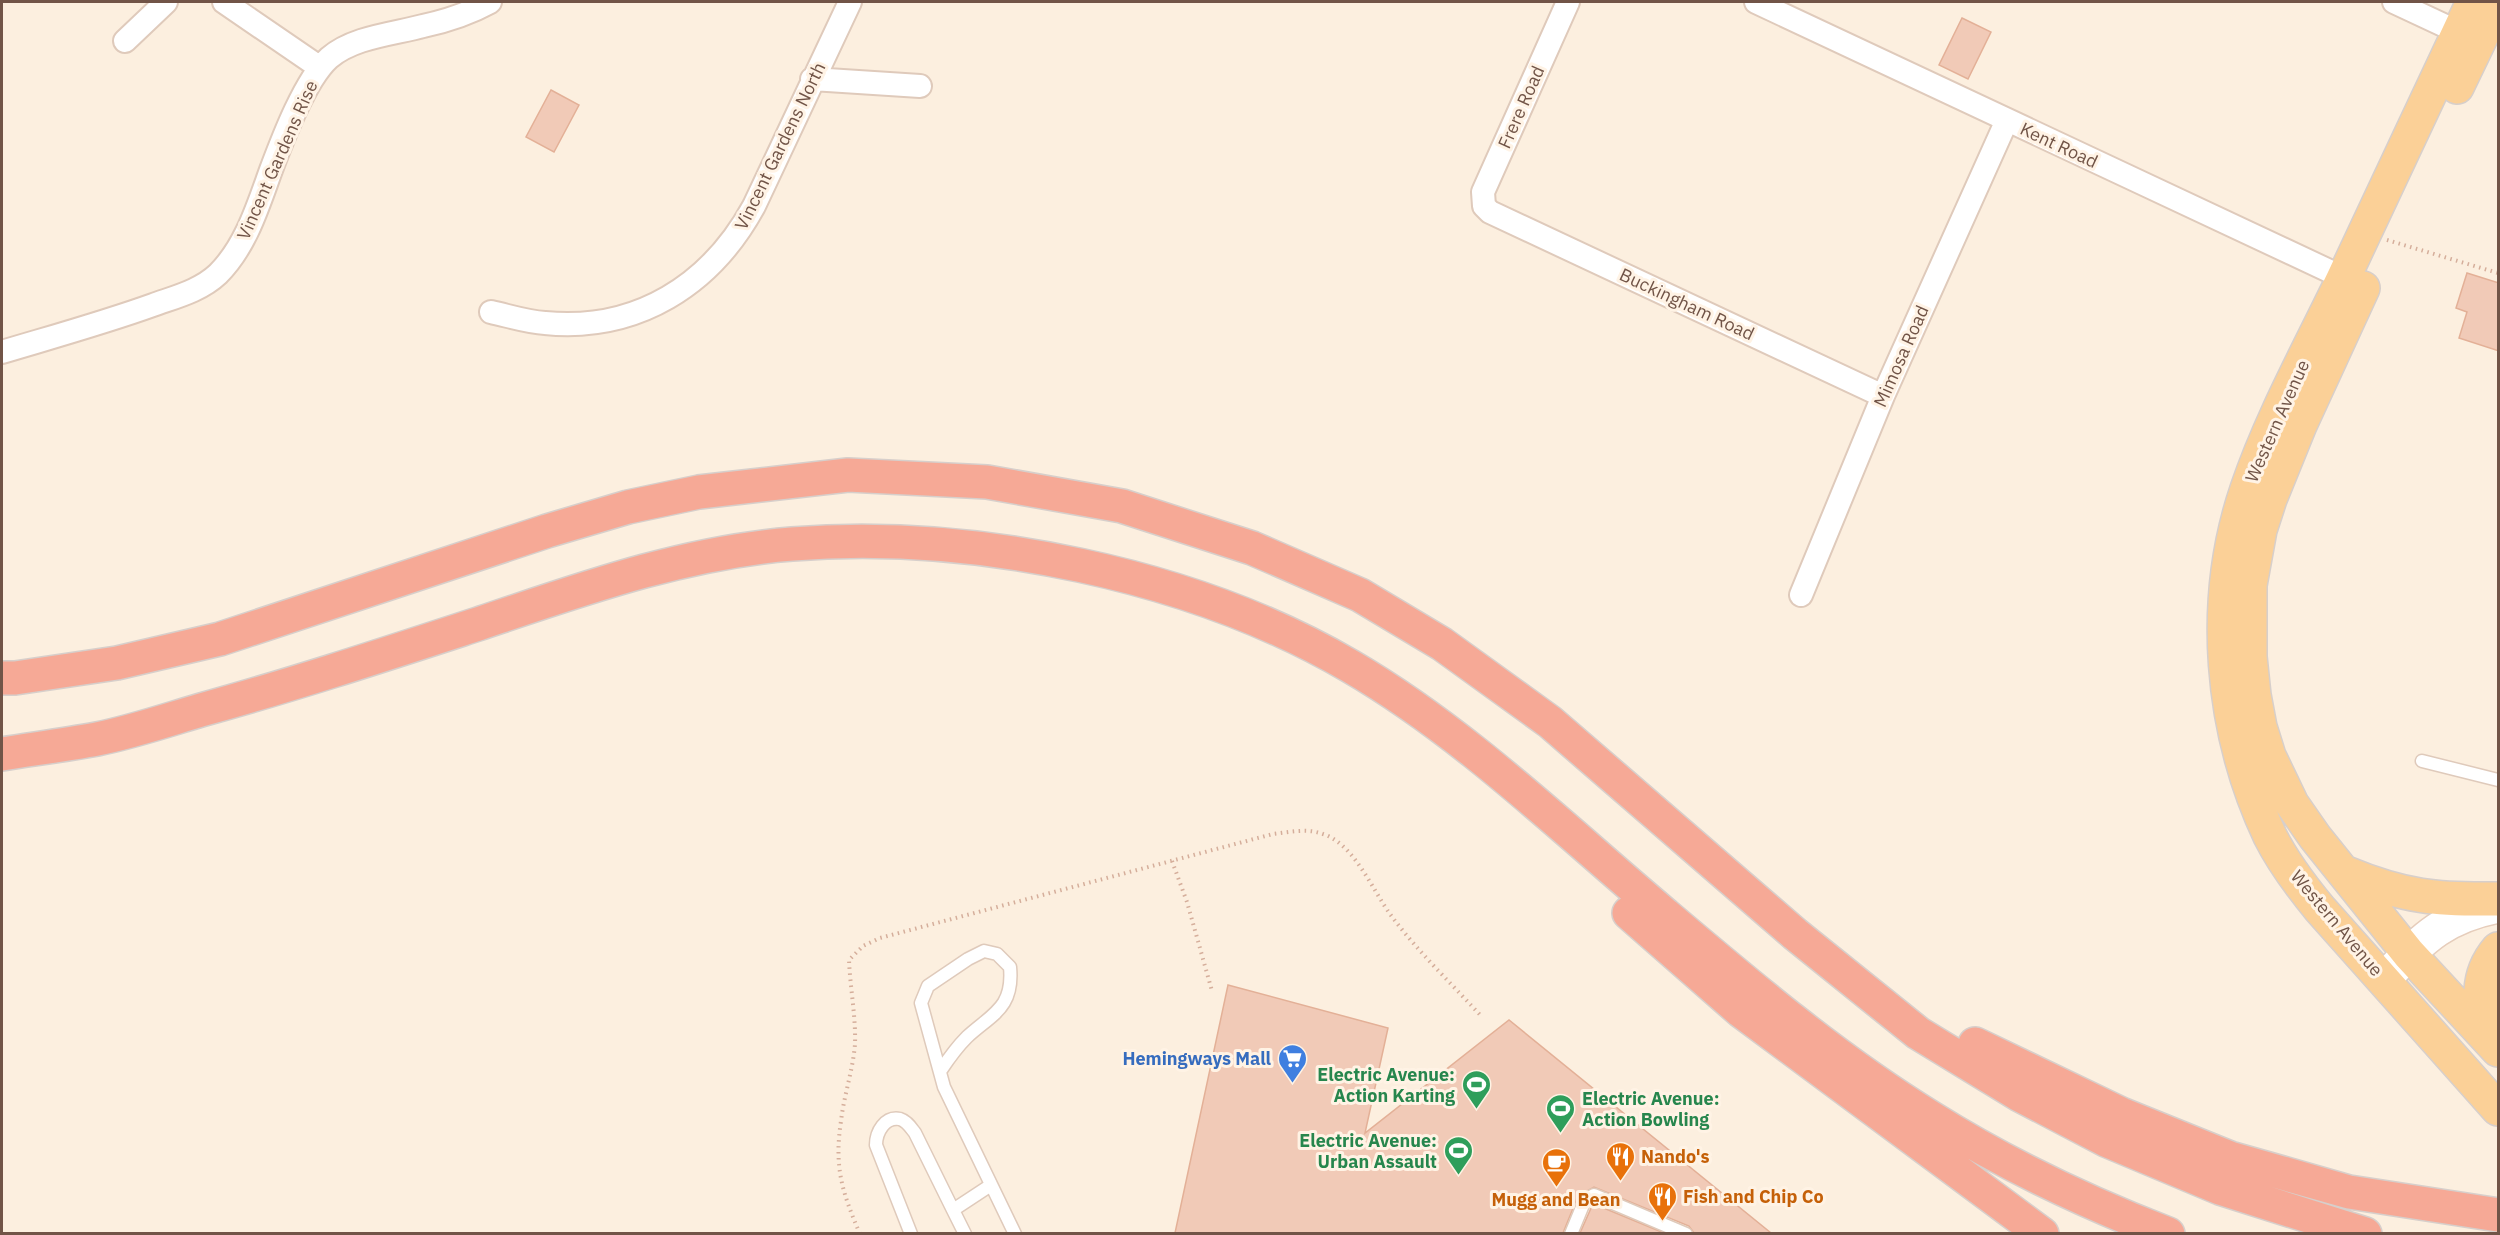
<svg xmlns="http://www.w3.org/2000/svg" width="2500" height="1235" font-family="'IBM Plex Sans',sans-serif">
  <rect width="100%" height="100%" fill="#fcefdf"/>
  <path fill="#f1cab7" stroke="#e3b097" stroke-width="1.5" d="M1962 18 1991 32 1968 79 1939 65Z
    M551 90 579 105 554 152 526 137Z
    M2467 273 2499 283V351L2459 338 2467 312 2456 308Z
    M1228 985 1388 1028 1365 1133 1509 1020 1771 1233H1694L1689 1226 1594 1187 1578 1196 1563 1233H1175Z
    M1594 1204 1664 1233H1580L1592 1206Z"/>
  <g fill="none" stroke-linecap="round" stroke-linejoin="round">
    <defs>
      <path id="lane" d="M2422 761 2498 780
        M941 1070C949 1058 957 1047 967 1037 992 1014 1014 1008 1010 967L997 954 984 951 968 959 928 986 921 1003 944 1087 1015 1234
        M911 1234 876 1145C876 1132 885 1116 900 1119 907 1121 911 1128 915 1133L953 1210
        M965 1234 953 1210 991 1185
        M1571 1234 1585 1200 1594 1195 1686 1234"/>
      <path id="street" d="M224 2 319 67
        M1568 2 1483 192 1484 206 1490 212 1883 396
        M1756 2 2357 284
        M2394 2 2471 38
        M125 41 166 2
        M812 79 920 86
        M491 312C509 316 527 322 545 323 637 332 711 285 754 206L850 2
        M2 352C52 337 103 323 153 305 175 297 200 291 218 274 246 246 258 206 271 170 283 138 305 80 329 58 353 37 393 34 423 26 446 21 470 13 490 2
        M1801 595 1883 396 2007 120"/>
      <path id="secondary" d="M2384 979C2423 939 2442 917 2498 906"/>
      <path id="primary" d="M2473 2C2429 94 2387 187 2343 279 2310 348 2272 416 2247 489 2209 601 2220 730 2270 836 2283 862 2301 886 2320 909L2498 1109
        M2457 87 2498 2
        M2363 288 2300 425 2270 499 2260 530 2250 585V657L2254 695 2260 727 2269 756 2292 804 2315 837 2409 954 2498 1050
        M2346 873C2404 897 2437 900 2498 899
        M2488 1037C2479 1004 2475 976 2498 949"/>
      <path id="highway" d="M2 678H15L117 663 220 639 547 531 628 507 699 492 848 475 987 482 1122 506 1252 548 1360 595 1442 644 1550 722 1795 934 1918 1033 2018 1094 2108 1141 2220 1188 2365 1234
        M2 754C33 749 65 745 97 739 132 732 167 720 201 710 295 684 386 654 478 624 579 590 685 552 792 544 974 530 1192 574 1350 666 1465 733 1561 827 1662 912 1747 984 1834 1058 1930 1117 2005 1164 2085 1202 2168 1234
        M1629 913 1741 1011 2042 1234
        M1975 1044 2121 1114 2230 1158 2349 1192 2498 1215"/>
    </defs>
    <use href="#lane" stroke="#dfcabb" stroke-width="15"/>
    <use href="#street" stroke="#dfcabb" stroke-width="26"/>
    <use href="#secondary" stroke="#e6cdbb" stroke-width="36"/>
    <use href="#primary" stroke="#d7cfcb" stroke-width="36"/>
    <use href="#highway" stroke="#d7cfcb" stroke-width="36"/>
    <path stroke="#d5ae9b" stroke-width="4" stroke-dasharray="1.5 4.5" stroke-linecap="butt" d="M2387 240 2498 273
      M1172 861 1187 902 1212 991
      M860 1234C842 1192 834 1167 841 1121 844 1095 853 1070 855 1044 856 1018 850 986 849 960L863 946 880 938 1273 834C1290 832 1307 828 1323 834 1354 844 1372 889 1390 914 1417 951 1451 983 1482 1017"/>
    <use href="#lane" stroke="#fff" stroke-width="12"/>
    <use href="#street" stroke="#fff" stroke-width="22"/>
    <use href="#secondary" stroke="#fff" stroke-width="33"/>
    <use href="#primary" stroke="#fbd097" stroke-width="33"/>
    <use href="#highway" stroke="#f6a996" stroke-width="33"/>
  </g>
  <defs>
    <symbol id="supermarket-pin" viewBox="-11 -11 22 30"><path d="M0 17L-7.5 6A9.5 9.5 0 1 1 7.5 6Z" fill="#3f7fe0" stroke="#fff3e5"/><path d="M-6-5.5h2.5l.6 2H6L4.5 2H-2.5L-4.4-4H-6ZM-1.5 3.2a1.3 1.3 0 1 0 .1 0ZM3 3.2a1.3 1.3 0 1 0 .1 0Z" fill="#fff"/></symbol>
    <symbol id="stadium-pin" viewBox="-11 -11 22 30"><path d="M0 17L-7.5 6A9.5 9.5 0 1 1 7.5 6Z" fill="#2e9e5b" stroke="#fff3e5"/><path d="M0-5a6.5 5 0 1 0 0 10a6.5 5 0 1 0 0-10ZM-3.5-1.8h7v3.6h-7Z" fill="#fff"/></symbol>
    <symbol id="restaurant-pin" viewBox="-11 -11 22 30"><path d="M0 17L-7.5 6A9.5 9.5 0 1 1 7.5 6Z" fill="#e8710a" stroke="#fff3e5"/><path d="M-5-6h1v4h1v-4h1v4h1v-4h1v5L-1.5 .5V6h-2V.5L-5-1ZM5-6V6H3V1.5H1.5Q1.5-4 5-6Z" fill="#fff"/></symbol>
    <symbol id="cafe-pin" viewBox="-11 -11 22 30"><path d="M0 17L-7.5 6A9.5 9.5 0 1 1 7.5 6Z" fill="#e8710a" stroke="#fff3e5"/><path d="M-5.5-4.5H6V0H3Q3 3.5 0 3.5H-2.5Q-5.5 3.5-5.5 0ZM3-3.2v2h1.7v-2ZM-6 4.5H4V6H-6Z" fill="#fff"/></symbol>
  </defs>
  <g fill-rule="evenodd">
    <use href="#supermarket-pin" x="1276" y="1042" width="33" height="45"/>
    <use href="#stadium-pin" x="1460" y="1068" width="33" height="45"/>
    <use href="#stadium-pin" x="1544" y="1092" width="33" height="45"/>
    <use href="#stadium-pin" x="1442" y="1134" width="33" height="45"/>
    <use href="#restaurant-pin" x="1604" y="1140" width="33" height="45"/>
    <use href="#cafe-pin" x="1540" y="1146" width="33" height="45"/>
    <use href="#restaurant-pin" x="1646" y="1180" width="33" height="45"/>
  </g>
  <g text-anchor="middle" dominant-baseline="central" stroke-width="6" stroke-linejoin="round" paint-order="stroke">
    <g font-size="18" fill="#715447" stroke="#fff3e5">
      <text transform="translate(1521 107) rotate(-66)">Frere Road</text>
      <text transform="translate(2059 145) rotate(25)">Kent Road</text>
      <text transform="translate(780 146) rotate(-64)">Vincent Gardens North</text>
      <text transform="translate(277 160) rotate(-66)">Vincent Gardens Rise</text>
      <text transform="translate(1687 304) rotate(25)">Buckingham Road</text>
      <text transform="translate(1901 356) rotate(-66)">Mimosa Road</text>
      <text transform="translate(2277 421) rotate(-66)">Western Avenue</text>
      <text transform="translate(2337 923) rotate(50)">Western Avenue</text>
    </g>
    <g font-size="18" font-weight="bold" fill="#366cbe" stroke="#fff3e5" text-anchor="end">
      <text x="1271" y="1058">Hemingways Mall</text>
    </g>
    <g font-size="18" font-weight="bold" fill="#27864d" stroke="#fff3e5" text-anchor="end">
      <text x="1455" y="1074">Electric Avenue:<tspan x="1455" dy="21">Action Karting</tspan></text>
      <text x="1582" y="1098" text-anchor="start">Electric Avenue:<tspan x="1582" dy="21">Action Bowling</tspan></text>
      <text x="1437" y="1140">Electric Avenue:<tspan x="1437" dy="21">Urban Assault</tspan></text>
    </g>
    <g font-size="18" font-weight="bold" fill="#c56008" stroke="#fff3e5" text-anchor="start">
      <text x="1641" y="1156">Nando's</text>
      <text x="1683" y="1196">Fish and Chip Co</text>
      <text x="1556" y="1199" text-anchor="middle">Mugg and Bean</text>
    </g>
  </g>
  <rect width="2500" height="1235" fill="none" stroke="#715447" stroke-width="6"/>
</svg>
